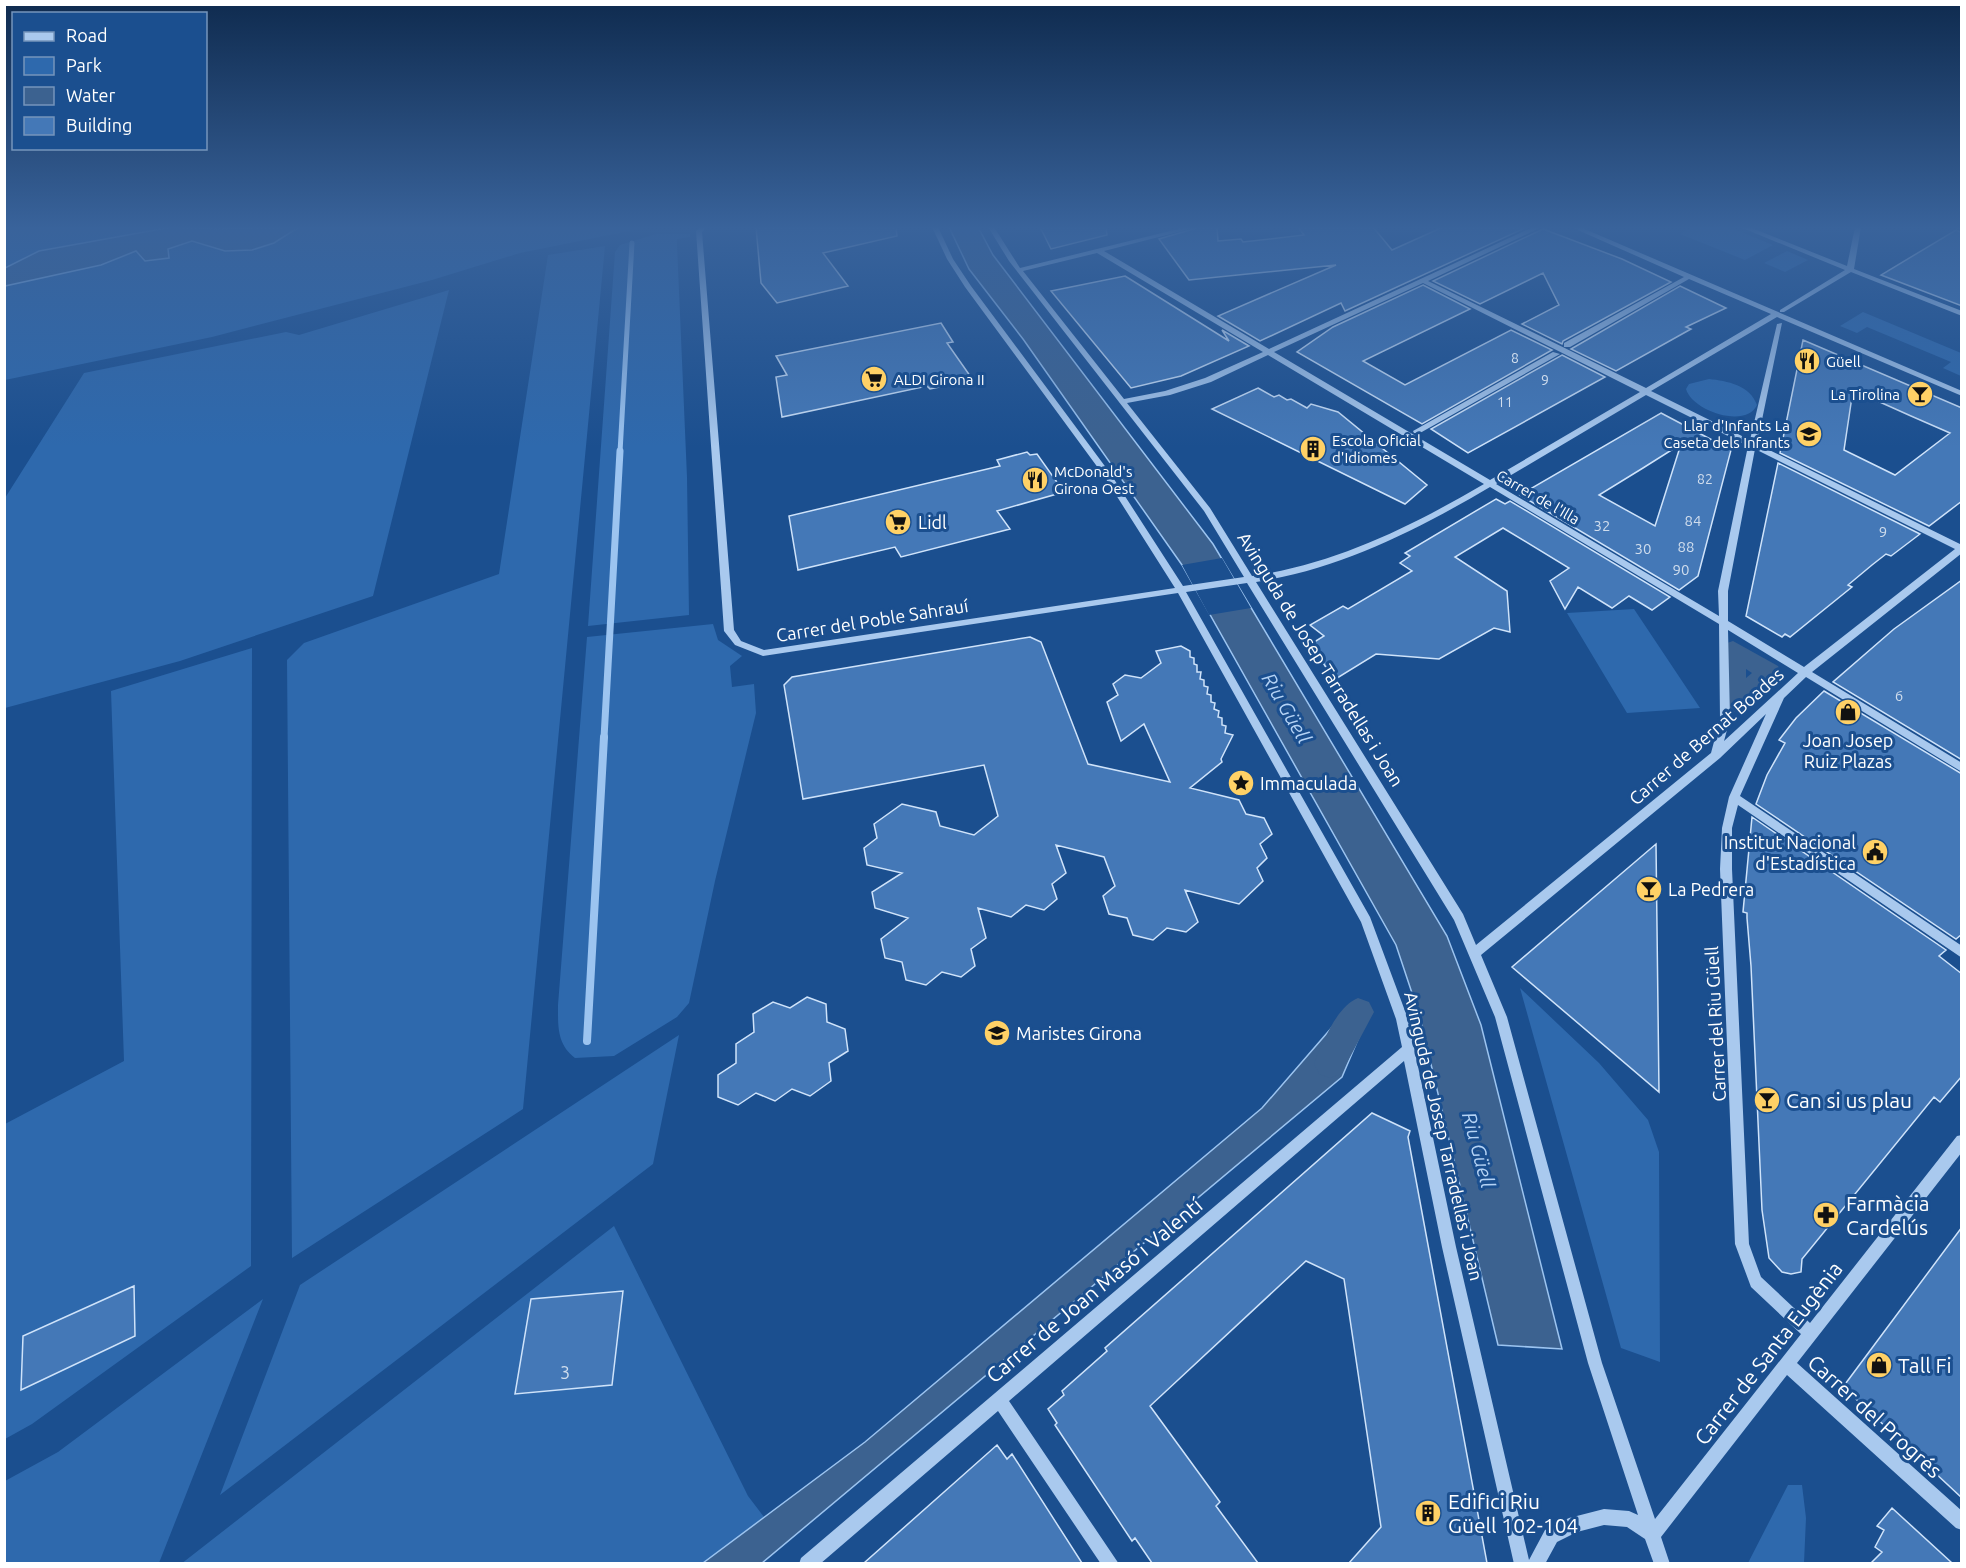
<svg xmlns="http://www.w3.org/2000/svg" width="1966" height="1568" font-family="Ubuntu,sans-serif">
  <rect width="100%" height="100%" fill="#1b4f8f"/>
  <path fill="#2e69ad" fill-rule="evenodd" d="M4 227H172L39 251 5 268Z
    M299 227H649L520 253 432 280 212 337 5 380 4 286 101 265 137 251 169 257 168 249 192 241 225 251 252 250 274 243Z
    M1693 227H1729L1773 245 1745 260 1680 234Z
    M656 234H690V237L677 239V244L687 477 689 615 588 626 615 252 620 245Z
    M605 246 523 1109 292 1258 287 660 304 643 499 574 548 255Z
    M1787 251 1808 260 1785 272 1764 263Z
    M449 290 373 596 180 661 5 708V498L84 373 286 332 299 335Z
    M1863 312 1961 353V376L1943 368 1951 362 1867 327 1857 333 1840 326Z
    M1709 379C1727 381 1750 385 1757 405 1746 429 1692 411 1686 389L1689 384Z
    M1634 609 1700 708 1627 713 1567 613Z
    M713 624 718 640 742 656 730 666 732 687 754 684 756 713 715 881 689 1003 677 1017 614 1056 575 1058C557 1044 558 1027 558 1005L587 637Z
    M252 648 251 1266 32 1424 5 1439V1124L124 1061 111 691ZM134 1286 135 1337 21 1389 23 1336Z
    M1520 988 1599 1063 1648 1120 1659 1152 1660 1362 1621 1348Z
    M679 1035 653 1164 220 1495 300 1285Z
    M614 1226 748 1496 764 1517 703 1563 181 1564ZM623 1292 612 1385 516 1394 531 1300Z
    M263 1299 159 1563H5V1481L58 1452Z
    M1788 1485H1802L1806 1518 1804 1563H1748Z"/>
  <path fill="#3c6290" stroke="#9cc4f0" stroke-width="1.5" d="M172 227 217 229 299 227 274 243 252 250 225 251 192 241 168 249 169 258 145 261 136 251 101 265 5 286V268L39 251Z
    M949 227H978L993 255 1213 544 1447 936 1481 1025 1562 1349 1498 1345 1419 1014 1396 945 1182 565 1023 339 969 269Z
    M1334 1025 1359 1037 1342 1077 762 1563H703L865 1442 1262 1108Z"/>
  <path fill="#1b4f8f" d="M1222 558 1251 608 1209 615 1182 565Z"/>
  <g fill="none" stroke-linecap="round" stroke-linejoin="round">
    <path stroke="#9cc4f0" stroke-width="5" d="M620 452 632 243"/>
    <path stroke="#9cc4f0" stroke-width="7" d="M604 738 620 451"/>
    <path stroke="#9cc4f0" stroke-width="8" d="M587 1041 604 737"/>
    <path fill="#3c6290" fill-rule="evenodd" d="M1733 641 1778 666 1781 672 1743 710 1734 712 1725 710 1721 703V650L1724 644ZM1746 669 1752 673 1746 678Z
      M1358 998 1369 1002 1374 1012 1341 1074 1330 1078 1319 1074 1314 1063C1323 1042 1337 1006 1358 998Z"/>
  </g>
  <path fill="#4478b7" stroke="#cfe3fa" stroke-width="1.5" fill-rule="evenodd" d="M756 227H896L897 236 823 253 848 286 777 303 761 283Z
    M1040 227H1106L1107 235 1051 249Z
    M1200 227H1217L1218 241 1241 239 1243 242 1304 235 1298 227H1373L1392 250 1443 227H1527L1345 311 1341 303 1260 341 1218 316 1336 265 1189 280 1159 239Z
    M1543 229 1622 259 1671 282 1563 341 1562 344 1522 324 1559 305 1543 273 1480 304 1433 281Z
    M1956 230 1962 233V306L1881 275Z
    M1125 276 1229 341 1222 330 1249 346 1181 376 1131 388 1051 291Z
    M1423 285 1470 309 1363 361 1405 385 1511 330 1552 350 1422 424 1297 352 1333 327Z
    M1680 286 1726 308 1686 327 1691 329 1616 371 1571 349Z
    M941 323 953 342 947 343 973 380 930 389 927 386 782 417 776 377 787 375 776 356Z
    M1803 340 1962 408V501L1929 526 1780 453ZM1853 390 1911 416 1950 433 1895 475 1844 450Z
    M1562 355 1605 377 1468 453 1431 429Z
    M1258 388 1274 397 1279 395 1287 400 1291 399 1307 408 1311 404 1338 412 1427 485 1405 504 1212 409Z
    M1661 413 1731 450 1698 576 1679 590 1520 495ZM1681 444 1655 526 1599 495 1643 468Z
    M1027 452 1030 455 1037 454 1064 492 997 511 1010 529 901 557 895 547 798 570 789 516 1000 466 997 460Z
    M1778 463 1920 534 1891 556 1886 554 1872 565 1848 585 1852 587 1790 637 1785 634 1782 637 1746 616Z
    M1496 499 1505 504 1510 501 1670 597 1652 610 1629 596 1612 608 1578 587 1565 609 1550 581 1569 568 1503 528 1455 557 1507 591 1510 632 1494 628 1439 659 1376 654 1334 680 1311 644 1324 636 1310 625 1343 606 1348 609 1412 571 1400 563 1410 556 1405 553Z
    M1962 580V760L1833 682 1894 629Z
    M1030 637 1041 642 1088 764 1170 782 1144 724 1121 741 1107 702 1118 695 1113 684 1125 675 1141 678 1161 663 1156 651 1181 646 1190 651V657L1194 658V664L1197 665V672H1201L1200 679 1204 680V686L1208 687 1207 694 1211 695V702L1215 703 1214 709 1219 711 1218 717 1222 718V725L1226 726 1225 733 1233 735 1221 759 1222 762 1190 788 1239 800 1246 814 1264 818 1272 834 1260 844 1267 858 1257 868 1263 881 1239 904 1185 890 1198 922 1186 932 1167 928 1153 940 1133 935 1127 918 1109 914 1103 896 1115 886 1104 857 1056 845 1066 873 1052 884 1057 899 1044 910 1026 905 1011 917 978 908 986 938 971 949 975 966 961 977 942 972 926 985 906 980 902 962 885 958 881 939 908 918 875 908 872 892 902 873 867 865 864 848 877 838 874 824 902 804 936 812 940 826 974 835 998 816 984 765 803 799 784 685 792 677Z
    M1824 691 1962 774V934L1956 939 1756 804 1767 775 1785 743 1779 740 1796 718Z
    M1752 817 1946 950 1939 956 1962 974V1076L1940 1102 1934 1097 1802 1259 1801 1272 1791 1274 1782 1272 1769 1258 1762 1210 1751 966 1747 918V913L1743 912Z
    M1656 844 1659 1092 1512 967Z
    M807 997 826 1004 827 1022 845 1029 848 1051 829 1063 831 1081 810 1096 792 1089 775 1101 756 1093 738 1105 718 1097V1075L736 1063V1044L754 1032 753 1014 773 1002 790 1008Z
    M1372 1113 1410 1131 1408 1137 1487 1563H1349L1381 1527 1344 1279 1306 1261 1150 1406 1220 1502 1216 1506 1258 1563H1152L1135 1538 1132 1541 1055 1425 1057 1423 1048 1409 1064 1395 1062 1391 1107 1351 1105 1348Z
    M1962 1227V1498L1843 1387Z
    M134 1286 135 1336 21 1390 23 1336Z
    M623 1291 612 1385 515 1394 531 1299Z
    M997 1445 1007 1459 1012 1454 1082 1563H864Z
    M1892 1508 1952 1563H1871L1882 1552 1875 1547 1884 1530 1877 1526Z"/>
  <g fill="none" stroke-linecap="round" stroke-linejoin="round">
    <path fill="#a9c9ee" fill-rule="evenodd" d="M700 227H707L702 232 734 630 741 641 764 650 1175 588 1104 476 965 287 947 259 932 227H938L953 259 971 286 1110 473 1183 586 1244 577 1204 511 1009 261 988 227H994L1020 268 1186 227H1198L1104 251 1269 349 1533 227H1542L1428 281 1646 388 1771 314 1689 279 1570 347H1564V343L1684 277 1571 227H1580L1962 391V396L1777 317 1651 391 1750 440 1777 324 1782 323 1757 444 1962 545V553L1812 672 1962 763V772L1806 677 1784 698 1740 796 1962 946V958L1738 805 1732 828V869L1749 1244 1761 1277 1810 1323 1957 1136 1962 1135V1152L1797 1363 1962 1511V1530L1956 1528 1787 1375 1661 1537 1670 1564H1654L1645 1539 1627 1527 1604 1525 1577 1532 1557 1542 1545 1564H1514L1442 1247 1404 1061 1009 1401 1119 1564H1101L998 1411 820 1564H799L801 1558 1402 1047 1396 1019 1361 922 1178 593 763 656 735 645 724 631 696 231ZM1097 253 1263 352 1205 378 1165 391 1124 399 1023 271ZM1423 283 1640 392 1490 480 1274 352ZM1268 355 1484 484C1412 526 1336 564 1252 576L1210 508 1127 403 1170 395 1211 382ZM1646 395 1748 446 1718 591 1719 616 1496 484ZM1755 449 1955 549 1804 667 1728 621V591ZM1490 487 1719 624 1720 719 1711 753 1476 945 1463 914 1256 582C1340 569 1417 530 1490 487ZM1247 583 1454 920 1495 1017 1588 1363 1638 1515 1629 1511 1604 1509 1569 1518 1545 1530 1529 1560 1456 1247 1408 1019 1370 917 1186 592ZM1728 630 1798 673 1724 741 1730 719ZM1766 714 1729 797 1722 828 1720 869 1735 1244 1751 1287 1801 1334 1655 1519 1602 1363 1507 1017 1481 955 1720 758Z
      M1740 227H1749L1847 266 1855 227H1861L1854 269 1962 311V316L1851 272 1784 312H1780V310L1845 270Z
      M1955 227H1962V231Z
      M1553 352 1560 354 1420 433H1414L1413 431Z"/>
  </g>
  <linearGradient id="sky" x2="0" y2="1"><stop stop-color="#0f2b4f"/><stop offset="0.51" stop-color="#39639b"/><stop offset="1" stop-color="#39639b" stop-opacity="0"/></linearGradient>
  <rect width="1966" height="447" fill="url(#sky)"/>
  <defs>
    <symbol id="restaurant-disc" viewBox="-11 -11 22 22"><circle r="9.5" fill="#ffd166" stroke="#1b4f8f"/><path d="M-5-6h1v4h1v-4h1v4h1v-4h1v5L-1.5 .5V6h-2V.5L-5-1ZM5-6V6H3V1.5H1.5Q1.5-4 5-6Z" fill="#111"/></symbol>
    <symbol id="supermarket-disc" viewBox="-11 -11 22 22"><circle r="9.5" fill="#ffd166" stroke="#1b4f8f"/><path d="M-6-5.5h2.5l.6 2H6L4.5 2H-2.5L-4.4-4H-6ZM-1.5 3.2a1.3 1.3 0 1 0 .1 0ZM3 3.2a1.3 1.3 0 1 0 .1 0Z" fill="#111"/></symbol>
    <symbol id="bar-disc" viewBox="-11 -11 22 22"><circle r="9.5" fill="#ffd166" stroke="#1b4f8f"/><path d="M-6-5H6L.8 .8V4.5H3.5V6h-7V4.5H-.8V.8Z" fill="#111"/></symbol>
    <symbol id="school-disc" viewBox="-11 -11 22 22"><circle r="9.5" fill="#ffd166" stroke="#1b4f8f"/><path d="M0-5L7-2L0 1L-7-2ZM-4 1L0 2.5L4 1V4Q0 6-4 4Z" fill="#111"/></symbol>
    <symbol id="building-disc" viewBox="-11 -11 22 22"><circle r="9.5" fill="#ffd166" stroke="#1b4f8f"/><path d="M-4-6H4V6H1V3H-1V6H-4ZM-2.5-4.3h1.7v1.8h-1.7ZM.8-4.3h1.7v1.8H.8ZM-2.5-1h1.7V.8h-1.7ZM.8-1h1.7V.8H.8Z" fill="#111"/></symbol>
    <symbol id="shop-disc" viewBox="-11 -11 22 22"><circle r="9.5" fill="#ffd166" stroke="#1b4f8f"/><path d="M-5-2.5h2.3a2.7 3.5 0 0 1 5.4 0H5L5.5 6h-11ZM-1.5-2.5h3a1.5 2.3 0 0 0-3 0Z" fill="#111"/></symbol>
    <symbol id="sight-disc" viewBox="-11 -11 22 22"><circle r="9.5" fill="#ffd166" stroke="#1b4f8f"/><path d="M0-6L1.8-2.2L6-1.7L2.9 1.2L3.7 5.4L0 3.3L-3.7 5.4L-2.9 1.2L-6-1.7L-1.8-2.2Z" fill="#111"/></symbol>
    <symbol id="civic-disc" viewBox="-11 -11 22 22"><circle r="9.5" fill="#ffd166" stroke="#1b4f8f"/><path d="M-.6-6.5H3V-4.5H.6V-3L4-1V1h2V6H-6V1h2V-1L-.6-3ZM-1.2 2.5V6h2.4V2.5Z" fill="#111"/></symbol>
    <symbol id="pharmacy-disc" viewBox="-11 -11 22 22"><circle r="9.5" fill="#ffd166" stroke="#1b4f8f"/><path d="M-2-6h4v4h4v4h-4v4h-4v-4h-4v-4h4Z" fill="#111"/></symbol>
  </defs>
  <g fill-rule="evenodd">
    <use href="#restaurant-disc" x="1792" y="346" width="30" height="30"/>
    <use href="#supermarket-disc" x="859" y="364" width="30" height="30"/>
    <use href="#bar-disc" x="1905" y="379" width="30" height="30"/>
    <use href="#school-disc" x="1794" y="419" width="30" height="30"/>
    <use href="#building-disc" x="1298" y="434" width="30" height="30"/>
    <use href="#restaurant-disc" x="1020" y="465" width="30" height="30"/>
    <use href="#supermarket-disc" x="883" y="507" width="30" height="30"/>
    <use href="#shop-disc" x="1833" y="697" width="30" height="30"/>
    <use href="#sight-disc" x="1226" y="768" width="30" height="30"/>
    <use href="#civic-disc" x="1860" y="837" width="30" height="30"/>
    <use href="#bar-disc" x="1634" y="874" width="30" height="30"/>
    <use href="#school-disc" x="982" y="1018" width="30" height="30"/>
    <use href="#bar-disc" x="1752" y="1085" width="30" height="30"/>
    <use href="#pharmacy-disc" x="1811" y="1200" width="30" height="30"/>
    <use href="#shop-disc" x="1864" y="1350" width="30" height="30"/>
    <use href="#building-disc" x="1413" y="1498" width="30" height="30"/>
  </g>
  <g text-anchor="middle" dominant-baseline="central" stroke-width="6" stroke-linejoin="round" paint-order="stroke">
    <g font-size="14" fill="#d0dded">
      <text x="1515" y="358">8</text>
      <text x="1545" y="380">9</text>
      <text x="1505" y="402">11</text>
      <text x="1705" y="479">82</text>
    </g>
    <g font-size="15" fill="#fff" stroke="#1b4f8f" text-anchor="start">
      <text x="1826" y="361">Güell</text>
      <text x="894" y="379">ALDI Girona II</text>
      <text x="1900" y="394" text-anchor="end">La Tirolina</text>
      <text x="1790" y="425" text-anchor="end">Llar d'Infants La<tspan x="1790" dy="17">Caseta dels Infants</tspan></text>
      <text x="1332" y="440">Escola Oficial<tspan x="1332" dy="17">d'Idiomes</tspan></text>
      <text x="1054" y="471">McDonald's<tspan x="1054" dy="17">Girona Oest</tspan></text>
    </g>
    <g font-size="15" fill="#fff" stroke="#1b4f8f">
      <text transform="translate(1538 497) rotate(30)">Carrer de l'Illa</text>
    </g>
    <g font-size="15" fill="#d0dded">
      <text x="1693" y="520">84</text>
      <text x="1602" y="525">32</text>
      <text x="1883" y="531">9</text>
      <text x="1686" y="546">88</text>
      <text x="1643" y="548">30</text>
      <text x="1681" y="569">90</text>
      <text x="1899" y="695">6</text>
    </g>
    <g font-size="18" fill="#fff" stroke="#1b4f8f" text-anchor="start">
      <text x="918" y="522">Lidl</text>
      <text x="1848" y="740" text-anchor="middle">Joan Josep<tspan x="1848" dy="21">Ruiz Plazas</tspan></text>
      <text x="1260" y="783">Immaculada</text>
      <text x="1856" y="842" text-anchor="end">Institut Nacional<tspan x="1856" dy="21">d'Estadística</tspan></text>
      <text x="1668" y="889">La Pedrera</text>
      <text x="1016" y="1033">Maristes Girona</text>
    </g>
    <g font-size="18" fill="#fff" stroke="#1b4f8f">
      <text transform="translate(872 620) rotate(-9)">Carrer del Poble Sahrauí</text>
      <text transform="translate(1321 659) rotate(58)">Avinguda de Josep Tarradellas i Joan</text>
      <text transform="translate(1706 736) rotate(-41)">Carrer de Bernat Boades</text>
      <text transform="translate(1715 1024) rotate(-93)">Carrer del Riu Güell</text>
      <text transform="translate(1444 1136) rotate(77)">Avinguda de Josep Tarradellas i Joan</text>
    </g>
    <g font-size="18" fill="#d0dded">
      <text x="565" y="1372">3</text>
    </g>
    <g font-size="20" font-style="italic" fill="#b5d3f5" stroke="#1b4f8f">
      <text transform="translate(1287 708) rotate(60)">Riu Güell</text>
      <text transform="translate(1479 1150) rotate(75)">Riu Güell</text>
    </g>
    <g font-size="21" fill="#fff" stroke="#1b4f8f" text-anchor="start">
      <text x="1786" y="1100">Can si us plau</text>
      <text x="1846" y="1203">Farmàcia<tspan x="1846" dy="24">Cardelús</tspan></text>
      <text x="1898" y="1365">Tall Fi</text>
      <text x="1448" y="1501">Edifici Riu<tspan x="1448" dy="24">Güell 102-104</tspan></text>
    </g>
    <g font-size="21" fill="#fff" stroke="#1b4f8f">
      <text transform="translate(1094 1290) rotate(-40)">Carrer de Joan Masó i Valentí</text>
      <text transform="translate(1768 1353) rotate(-52)">Carrer de Santa Eugènia</text>
      <text transform="translate(1875 1416) rotate(42)">Carrer del Progrés</text>
    </g>
  </g>
  <rect width="1966" height="1568" fill="none" stroke="#ffffff" stroke-width="12"/>
  <rect x="12" y="12" width="195" height="138" fill="#1b4f8f" stroke="#7695bc" stroke-width="1.5"/>
  <rect x="24" y="32" width="30" height="9" fill="#a9c9ee" stroke="#7695bc" stroke-width="1.5"/>
  <text x="66" y="42" font-size="18" fill="#ffffff">Road</text>
  <rect x="24" y="57" width="30" height="18" fill="#2e69ad" stroke="#7695bc" stroke-width="1.5"/>
  <text x="66" y="72" font-size="18" fill="#ffffff">Park</text>
  <rect x="24" y="87" width="30" height="18" fill="#3c6290" stroke="#7695bc" stroke-width="1.5"/>
  <text x="66" y="102" font-size="18" fill="#ffffff">Water</text>
  <rect x="24" y="117" width="30" height="18" fill="#4478b7" stroke="#7695bc" stroke-width="1.5"/>
  <text x="66" y="132" font-size="18" fill="#ffffff">Building</text>
</svg>
